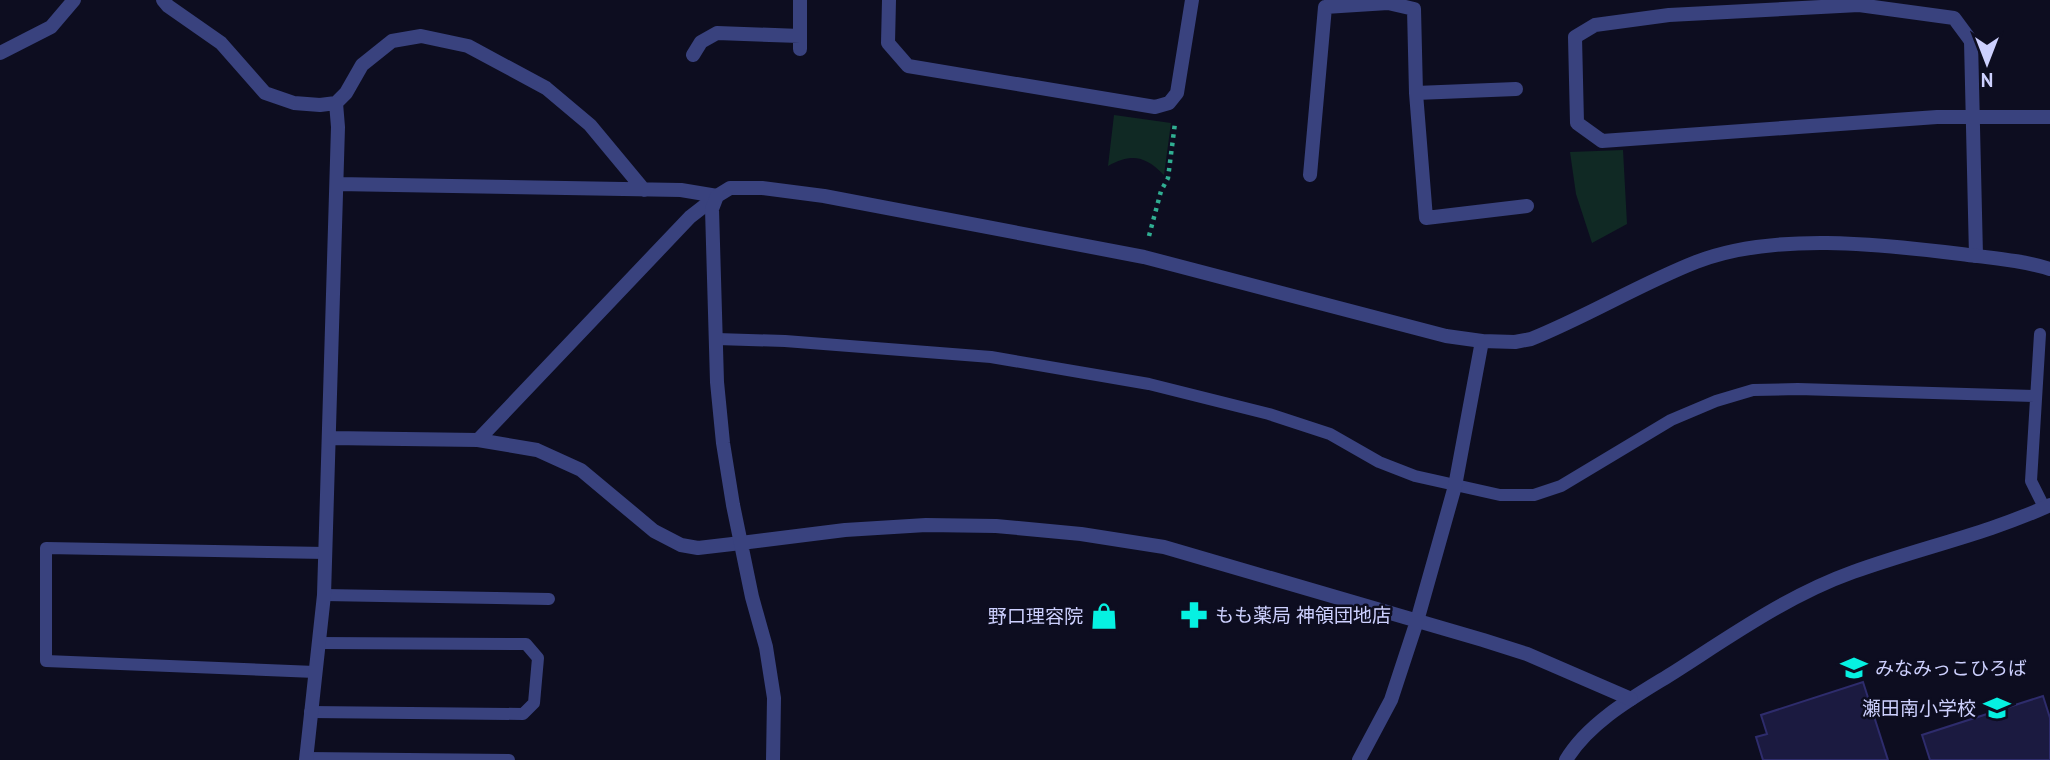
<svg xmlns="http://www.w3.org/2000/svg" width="2050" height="760" font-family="'PT Sans','Noto Sans JP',sans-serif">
  <rect width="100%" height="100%" fill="#0d0d20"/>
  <path fill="#102924" d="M1114 115 1171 123 1164 175C1145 156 1132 153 1108 166Z
    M1623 150 1627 224 1592 243 1576 194 1570 152Z"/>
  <path fill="#1b1a40" stroke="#2e2c6c" stroke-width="2" d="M1863 682 1888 760H1763L1756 737 1767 734 1761 715Z
    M2043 696 2050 718V760H1930L1922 735Z"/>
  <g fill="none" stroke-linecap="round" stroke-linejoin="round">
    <path stroke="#30ae92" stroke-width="4.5" stroke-dasharray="3.5 5" stroke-linecap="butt" d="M1149 236 1161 191 1168 178 1175 123"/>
    <path stroke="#39427e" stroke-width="12" d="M2040 334 2031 481 2044 507
      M717 339 785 341 991 357 1149 384 1269 414 1330 434 1379 462 1415 476 1500 495H1534L1561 486 1671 420 1716 401 1753 390 1798 389 2034 396
      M324 595 549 599
      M315 672 46 661V548L326 553
      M310 712 523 714 534 703 538 658 526 644 318 643
      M306 758 509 760"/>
    <path stroke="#39427e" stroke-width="14" d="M163 0 168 6 221 43 265 93 294 103 320 105 336 103 346 93 362 65 392 41 421 36 468 46 546 88 590 125 644 190
      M800 0V49
      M889 0 888 43 908 66 1155 107 1169 103 1177 93 1192 0
      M1386 0 1388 3 1414 9 1416 93 1426 218 1527 206
      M0 53 51 27 74 0
      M693 55 701 42 717 33 800 36
      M1416 93 1516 89
      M1310 175 1325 7 1388 3
      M337 184 681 190 717 196
      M1976 256 1971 41 1954 18 1859 5 1669 15 1595 25 1575 37 1577 123 1602 141 1937 117H2050
      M330 438 478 440 537 450 581 470 654 531 681 545 698 548 741 543
      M478 440 690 217 717 196
      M306 760 324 595 338 127 336 103
      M1566 760C1588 723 1632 698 1668 676 1728 638 1786 596 1853 572 1919 548 1987 534 2050 505"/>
    <path stroke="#39427e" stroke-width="14" d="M741 543 845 530 926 525 996 526 1081 534 1164 547 1483 640 1527 654 1631 699
      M773 760 774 698 766 647 752 597 733 505 723 443 717 382 712 209 717 196 730 188H762L824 196 1144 257 1446 336 1482 341 1515 342 1531 339C1588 316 1640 284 1696 262 1773 232 1880 244 1961 254 1990 258 2022 260 2050 269
      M1359 760 1391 700 1417 621 1455 486 1482 341"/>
  </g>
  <defs>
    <symbol id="pharmacy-bare" viewBox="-9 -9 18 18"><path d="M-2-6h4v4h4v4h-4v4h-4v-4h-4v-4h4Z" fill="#06f1e2" stroke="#0d0d20" stroke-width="2.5" paint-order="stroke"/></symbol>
    <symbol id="shop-bare" viewBox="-9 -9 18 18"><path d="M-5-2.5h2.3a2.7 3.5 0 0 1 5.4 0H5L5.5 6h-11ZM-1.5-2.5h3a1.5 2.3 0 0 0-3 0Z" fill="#06f1e2" stroke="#0d0d20" stroke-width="2.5" paint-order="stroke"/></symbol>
    <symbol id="school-bare" viewBox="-9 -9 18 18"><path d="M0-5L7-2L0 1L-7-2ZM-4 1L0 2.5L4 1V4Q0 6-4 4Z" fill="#06f1e2" stroke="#0d0d20" stroke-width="2.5" paint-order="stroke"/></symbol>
  </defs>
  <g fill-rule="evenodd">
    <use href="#pharmacy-bare" x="1175" y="596" width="38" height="38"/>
    <use href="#shop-bare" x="1085" y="597" width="38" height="38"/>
    <use href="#school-bare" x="1835" y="649" width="38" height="38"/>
    <use href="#school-bare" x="1978" y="689" width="38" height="38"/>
  </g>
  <g text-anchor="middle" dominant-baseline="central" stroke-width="5" stroke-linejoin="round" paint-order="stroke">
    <g font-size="19" fill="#cdd0fe" stroke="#0d0d20" text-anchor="start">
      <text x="1215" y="615">もも薬局 神領団地店</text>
      <text x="1083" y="616" text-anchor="end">野口理容院</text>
      <text x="1875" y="668">みなみっこひろば</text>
      <text x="1976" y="708" text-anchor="end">瀬田南小学校</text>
    </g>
  </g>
  <g transform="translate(1987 63) rotate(180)" stroke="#0d0d20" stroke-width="5" paint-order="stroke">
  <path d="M0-5L12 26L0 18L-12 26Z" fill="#cdd0fe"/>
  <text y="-10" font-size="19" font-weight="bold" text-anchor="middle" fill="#cdd0fe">N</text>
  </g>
</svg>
